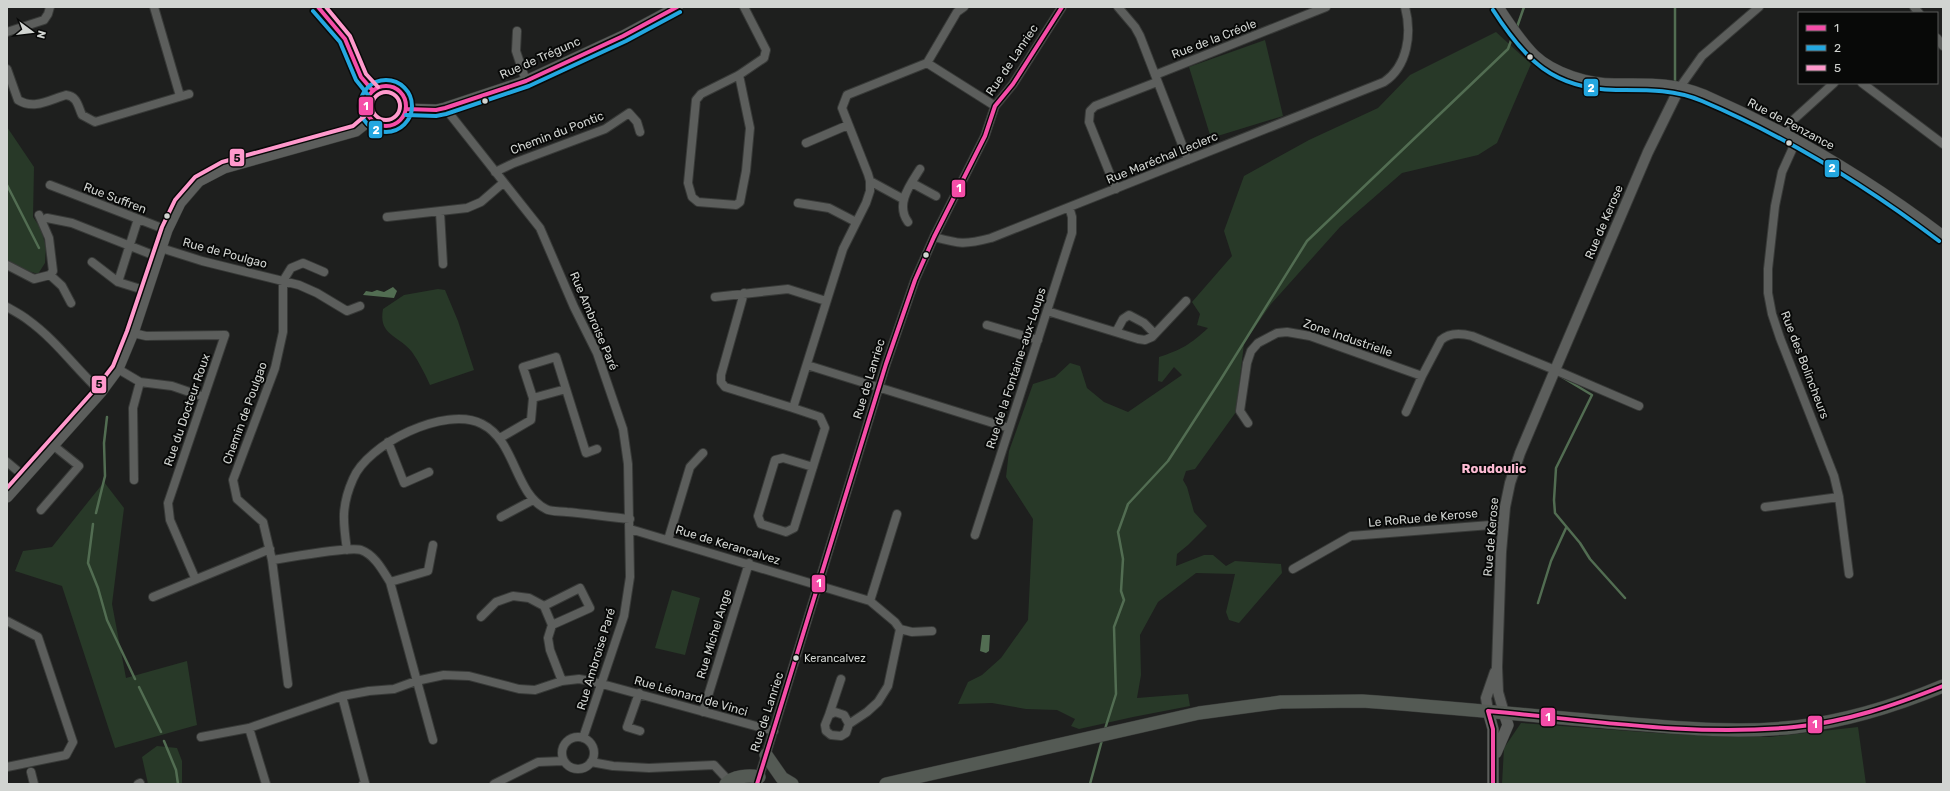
<svg xmlns="http://www.w3.org/2000/svg" width="1950" height="791" font-family="Rubik,sans-serif">
  <rect width="100%" height="100%" fill="#1e1f1e"/>
  <path fill="#283928" d="M1496 32 1531 64 1497 143 1478 155 1402 173 1340 227 1271 304 1244 343 1236 412 1195 469 1186 471 1183 480 1187 487 1194 512 1207 526 1188 545 1177 554 1176 566 1204 555H1213L1226 566 1235 561 1281 564 1282 573 1239 623 1229 620 1226 612 1235 574 1196 573 1158 602 1140 635 1141 675 1137 698 1188 694 1190 706 1133 717 1079 729 1071 726 1075 719 1057 710 1026 709 992 703 958 704 968 682 982 675 1001 658 1028 620 1033 519 1006 477 1009 451 1033 384 1055 377 1070 363 1080 366 1087 388 1104 402 1128 412 1182 375 1174 367 1162 382 1158 381 1159 357C1181 350 1191 344 1208 328L1197 325 1200 314 1192 302 1232 256 1224 231 1244 176 1309 140 1378 108 1410 75Z
    M1265 40 1283 116 1211 138 1189 67Z
    M7 127 34 167 33 217 41 229 46 247 45 263 38 274 22 269 7 260Z
    M438 289 445 290 458 321 474 370 430 385C425 374 419 362 412 352 399 335 378 336 383 309L404 295Z
    M104 482 124 508 112 604 126 678 187 661 197 725 115 748 62 586 15 571 23 551 52 547Z
    M672 590 700 598 685 655 655 648Z
    M1521 723 1670 734 1770 737 1858 727 1866 784H1502L1504 748Z
    M157 746 177 748 182 761V784H148L142 757Z"/>
  <path fill="#526d52" d="M393 287 397 291 394 298 363 295 366 291 372 292 377 290 384 292Z
    M982 635H990L989 651 986 653 980 651Z"/>
  <g fill="none" stroke-linecap="round" stroke-linejoin="round">
    <path stroke="#526d52" stroke-width="2.5" d="M1517 27 1524 7
      M1675 82V7
      M7 185 39 248
      M1562 377 1592 395 1556 468 1554 500 1555 513 1580 543 1590 559 1625 598
      M96 513 105 476 104 443 107 417
      M93 524 88 563 98 588 107 620 135 679
      M1538 603 1551 561 1566 528
      M139 687 161 732
      M1105 729 1116 694 1114 627 1124 600 1121 591 1123 559 1118 532 1128 504 1168 461 1221 379 1307 241 1508 49 1513 35
      M164 741 176 770 178 784
      M1090 784 1102 740"/>
    <defs>
      <path id="minor" d="M154 7 180 96
        M318 7 345 39 361 77 373 91
        M1118 7 1135 27 1140 36 1188 160
        M1914 7 1919 13
        M517 31 516 51 526 81
        M7 32 44 20 48 14 50 7
        M1937 38 1943 46
        M927 63 995 106
        M927 63 957 12 964 7
        M7 69 18 100C34 110 49 100 66 95 77 96 78 106 82 115L95 122 189 94
        M739 75 750 128 746 171 740 202 736 205 698 202 692 197 688 183 696 100 701 94 739 75 764 58 766 50 744 7
        M1155 75 1326 7
        M1862 83 1943 144
        M1680 87 1702 56 1759 7
        M445 108 540 228 574 307 597 353 623 429 628 464 630 577 624 616 583 738
        M1783 134 1792 121 1834 83
        M1796 141 1782 172 1775 206 1768 269V293L1772 314 1780 338 1834 476 1839 497 1849 574
        M806 143 848 125
        M495 172 514 163 605 129 629 113 637 122 640 132
        M870 181 903 199
        M912 183 936 196
        M50 185 167 230
        M1116 189 1089 122 1090 111 1095 106 1157 82
        M798 203 829 208 856 222
        M440 212 443 264
        M387 217 467 208 481 202 503 183
        M47 218 72 223 158 257
        M908 222C895 204 910 185 920 169
        M934 237C960 244 964 245 991 238L1384 82C1408 66 1412 33 1405 7
        M161 248 202 261 299 285 317 293 347 311 360 306
        M92 262 118 282 147 291
        M7 265 34 279 50 275 53 271 49 238 39 215
        M50 275 62 286 71 303
        M118 282 138 219
        M744 293 721 375V382L725 387 793 408
        M715 297 788 289 826 301
        M7 307C14 311 22 315 28 320 56 340 76 369 101 392
        M1047 311 1138 339 1145 340 1152 337 1186 301
        M987 325 1038 340
        M1116 332 1123 319 1129 315 1144 323 1155 334
        M133 333 146 336 225 335 168 503 170 520 195 578
        M807 365 1009 428
        M118 369 140 382 172 386 204 397
        M533 398 566 389
        M1406 412 1422 376 1441 340C1450 332 1461 333 1472 336L1555 370 1639 406
        M1248 423 1240 411 1247 363 1251 351 1258 343 1277 333 1287 332 1310 336 1422 376
        M500 438 531 420 533 398 523 367 556 357 586 453 597 449
        M388 442 404 483 429 472
        M7 462 25 477
        M813 467 783 458 775 460 758 516 761 524 786 532 794 528 825 428 820 417 793 408 843 249 866 203 870 191V181L868 174 842 108 847 95 927 63
        M134 480 133 408 140 382
        M1765 507 1839 497
        M41 510 79 466 54 446
        M501 517 533 500
        M630 529 870 601 895 622 900 629 912 632 932 631
        M975 535 1072 233V217L1069 207
        M668 540 690 467 703 453
        M347 550C343 522 341 506 353 479 367 444 446 405 482 424 516 441 514 493 546 509 551 512 560 511 567 512 588 514 609 517 630 519
        M272 560C287 558 350 546 361 550 375 555 383 571 390 582L433 740
        M1293 569 1351 536 1503 524
        M390 582 428 571 433 545
        M153 597 270 549
        M870 601 897 514
        M544 606 580 588 590 608 552 625
        M481 617 496 602 513 596 529 598 544 606 552 625 548 638 550 650 562 681
        M7 621 38 637 73 742 66 755 7 767
        M288 684 272 560 263 522 237 499 233 480 275 368 283 332V281L291 268 303 263 324 272
        M639 693 627 727 640 731
        M342 696 365 783 363 784
        M703 712 749 563
        M829 715 841 679
        M849 724 844 715 835 712 829 715 825 725 826 731 831 735 841 736 846 733 849 724 867 712 878 702 888 686 900 629
        M249 728 266 784
        M562 753a16 16 0 1 1 32 0a16 16 0 1 1-32 0Z
        M201 737 249 728 342 696 369 691 394 689 416 681 444 675 469 676 519 689 535 690 562 681 579 679 591 681 774 731
        M591 762 613 766 649 768 714 765 729 781
        M31 772 34 784
        M138 784 140 783
        M494 784 538 762 563 761
        M757 784 886 364 915 280 934 237 985 136 995 106 1013 84 1062 7"/>
      <path id="tertiary" d="M1488 711 1486 698 1495 672
        M1504 713 1498 692 1497 667 1501 552 1505 507 1510 483 1520 453 1555 370 1648 152 1680 87"/>
      <path id="secondary" d="M1498 7C1509 24 1520 41 1534 55 1554 74 1589 84 1615 84 1648 84 1673 82 1704 95 1789 132 1869 180 1943 236
        M366 106a20 20 0 1 1 40 0a20 20 0 1 1-40 0Z
        M406 109 436 110 445 108 526 81 623 36 677 7
        M7 497 101 392 118 369 133 333 167 230 180 203 199 181 224 168 356 131 371 119
        M1488 711 1493 729V784
        M1496 753 1508 725 1504 713"/>
      <path id="primary" d="M766 755 782 778 792 784
        M726 784C733 776 749 775 759 777
        M886 784 1199 713 1281 702 1362 701C1444 707 1526 715 1608 722 1670 727 1733 734 1795 727 1847 721 1895 706 1943 686"/>
    </defs>
    <use href="#minor" stroke="#383a38" stroke-width="10"/>
    <use href="#tertiary" stroke="#383a38" stroke-width="12"/>
    <use href="#secondary" stroke="#383a38" stroke-width="12"/>
    <use href="#primary" stroke="#383a38" stroke-width="14"/>
    <use href="#minor" stroke="#5c5e5c" stroke-width="8"/>
    <use href="#tertiary" stroke="#5c5e5c" stroke-width="10"/>
    <use href="#secondary" stroke="#5c5e5c" stroke-width="11"/>
    <use href="#primary" stroke="#545a54" stroke-width="13"/>
    <defs>
      <path id="bus-1" d="M318 7 345 39 361 77 373 91
        M366 106a20 20 0 1 1 40 0a20 20 0 1 1-40 0Z
        M406 109 436 110 445 108 526 81 623 36 677 7
        M757 784 886 364 915 280 934 237 985 136 995 106 1013 84 1062 7
        M1493 784V729L1488 711C1589 720 1692 737 1794 727 1846 722 1895 705 1943 686"/>
      <path id="bus-2" d="M1493 10C1525 60 1553 89 1616 90 1645 90 1674 89 1702 101 1787 137 1866 186 1939 241
        M313 11 340 42 356 80 368 95
        M360 106a26 26 0 1 1 52 0a26 26 0 1 1-52 0Z
        M406 115 436 116 446 114 529 86 626 41 680 12"/>
      <path id="bus-3" d="M326 7 350 36 366 74 378 87
        M372 106a14 14 0 1 1 28 0a14 14 0 1 1-28 0Z
        M7 488 96 388 113 366 127 331 162 227 175 200 195 177 222 162 353 126 367 114"/>
    </defs>
    <use href="#bus-1" stroke="#080908" stroke-width="7"/>
    <use href="#bus-2" stroke="#080908" stroke-width="7"/>
    <use href="#bus-3" stroke="#080908" stroke-width="7"/>
    <use href="#bus-1" stroke="#f54da8" stroke-width="4"/>
    <use href="#bus-2" stroke="#23a7e0" stroke-width="4"/>
    <use href="#bus-3" stroke="#f9c" stroke-width="4"/>
  </g>
  <g fill="#d1d4d1" stroke="#080908" stroke-width="1.5">
    <circle cx="1530" cy="57" r="3.5"/>
    <circle cx="485" cy="101" r="3.5"/>
    <circle cx="1789" cy="143" r="3.5"/>
    <circle cx="167" cy="216" r="3.5"/>
    <circle cx="926" cy="255" r="3.5"/>
    <circle cx="796" cy="658" r="3.5"/>
  </g>
  <g text-anchor="middle" dominant-baseline="central" stroke-width="4" stroke-linejoin="round" paint-order="stroke">
    <g font-size="11" fill="#d1d4d1" stroke="#080908" text-anchor="start">
      <text x="804" y="658">Kerancalvez</text>
    </g>
    <g font-size="12" fill="#d1d4d1" stroke="#080908">
      <text transform="translate(1214 39) rotate(-21)">Rue de la Créole</text>
      <text transform="translate(540 58) rotate(-24)">Rue de Trégunc</text>
      <text transform="translate(1012 60) rotate(-56)">Rue de Lanriec</text>
      <text transform="translate(1791 124) rotate(28)">Rue de Penzance</text>
      <text transform="translate(557 133) rotate(-21)">Chemin du Pontic</text>
      <text transform="translate(1162 158) rotate(-22)">Rue Maréchal Leclerc</text>
      <text transform="translate(115 198) rotate(21)">Rue Suffren</text>
      <text transform="translate(1604 222) rotate(-67)">Rue de Kerose</text>
      <text transform="translate(225 253) rotate(15)">Rue de Poulgao</text>
      <text transform="translate(594 321) rotate(67)">Rue Ambroise Paré</text>
      <text transform="translate(1348 338) rotate(19)">Zone Industrielle</text>
      <text transform="translate(1805 365) rotate(69)">Rue des Bolincheurs</text>
      <text transform="translate(1016 368) rotate(-72)">Rue de la Fontaine-aux-Loups</text>
      <text transform="translate(869 379) rotate(-73)">Rue de Lanriec</text>
      <text transform="translate(187 410) rotate(-71)">Rue du Docteur Roux</text>
      <text transform="translate(245 413) rotate(-70)">Chemin de Poulgao</text>
      <text transform="translate(1423 518) rotate(-5)">Le RoRue de Kerose</text>
      <text transform="translate(1491 537) rotate(-85)">Rue de Kerose</text>
      <text transform="translate(728 545) rotate(17)">Rue de Kerancalvez</text>
      <text transform="translate(714 634) rotate(-73)">Rue Michel Ange</text>
      <text transform="translate(596 659) rotate(-73)">Rue Ambroise Paré</text>
      <text transform="translate(691 696) rotate(16)">Rue Léonard de Vinci</text>
      <text transform="translate(767 712) rotate(-72)">Rue de Lanriec</text>
    </g>
    <g font-size="13" font-weight="bold" fill="#fdbcd4" stroke="#080908">
      <text x="1494" y="468">Roudoulic</text>
    </g>
  </g>
  <g stroke="#080908" stroke-width="1.5">
    <rect x="1583" y="78" width="16" height="19" rx="4" fill="#23a7e0"/>
    <rect x="358" y="96" width="16" height="20" rx="4" fill="#f54da8"/>
    <rect x="368" y="120" width="15" height="19" rx="4" fill="#23a7e0"/>
    <rect x="229" y="148" width="16" height="19" rx="4" fill="#f9c"/>
    <rect x="1824" y="159" width="16" height="19" rx="4" fill="#23a7e0"/>
    <rect x="951" y="179" width="15" height="19" rx="4" fill="#f54da8"/>
    <rect x="91" y="375" width="16" height="19" rx="4" fill="#f9c"/>
    <rect x="811" y="574" width="15" height="19" rx="4" fill="#f54da8"/>
    <rect x="1540" y="707" width="16" height="20" rx="4" fill="#f54da8"/>
    <rect x="1807" y="715" width="16" height="19" rx="4" fill="#f54da8"/>
  </g>
  <g font-size="11" text-anchor="middle" font-weight="bold" fill="#fff">
    <text x="1591" y="92">2</text>
    <text x="366" y="110">1</text>
    <text x="376" y="134">2</text>
    <text x="1832" y="172">2</text>
    <text x="959" y="192">1</text>
    <text x="819" y="587">1</text>
    <text x="1548" y="721">1</text>
    <text x="1815" y="728">1</text>
  </g>
  <g font-size="11" text-anchor="middle" font-weight="bold" fill="#111">
    <text x="237" y="162">5</text>
    <text x="99" y="388">5</text>
  </g>
  <rect width="1950" height="791" fill="none" stroke="#d1d4d1" stroke-width="16"/>
  <rect x="1798" y="12" width="140" height="72" fill="#080908" stroke="#585a58"/>
  <rect x="1806" y="25" width="20" height="6" fill="#f54da8" stroke="#585a58"/>
  <text x="1834" y="32" font-size="12" fill="#d1d4d1">1</text>
  <rect x="1806" y="45" width="20" height="6" fill="#23a7e0" stroke="#585a58"/>
  <text x="1834" y="52" font-size="12" fill="#d1d4d1">2</text>
  <rect x="1806" y="65" width="20" height="6" fill="#ff99cc" stroke="#585a58"/>
  <text x="1834" y="72" font-size="12" fill="#d1d4d1">5</text>
  <g transform="translate(32 32) rotate(105)" stroke="#080908" stroke-width="3" paint-order="stroke">
  <path d="M0-3L7 15L0 10L-7 15Z" fill="#d1d4d1"/>
  <text y="-6" font-size="11" font-weight="bold" text-anchor="middle" fill="#d1d4d1">N</text>
  </g>
</svg>
